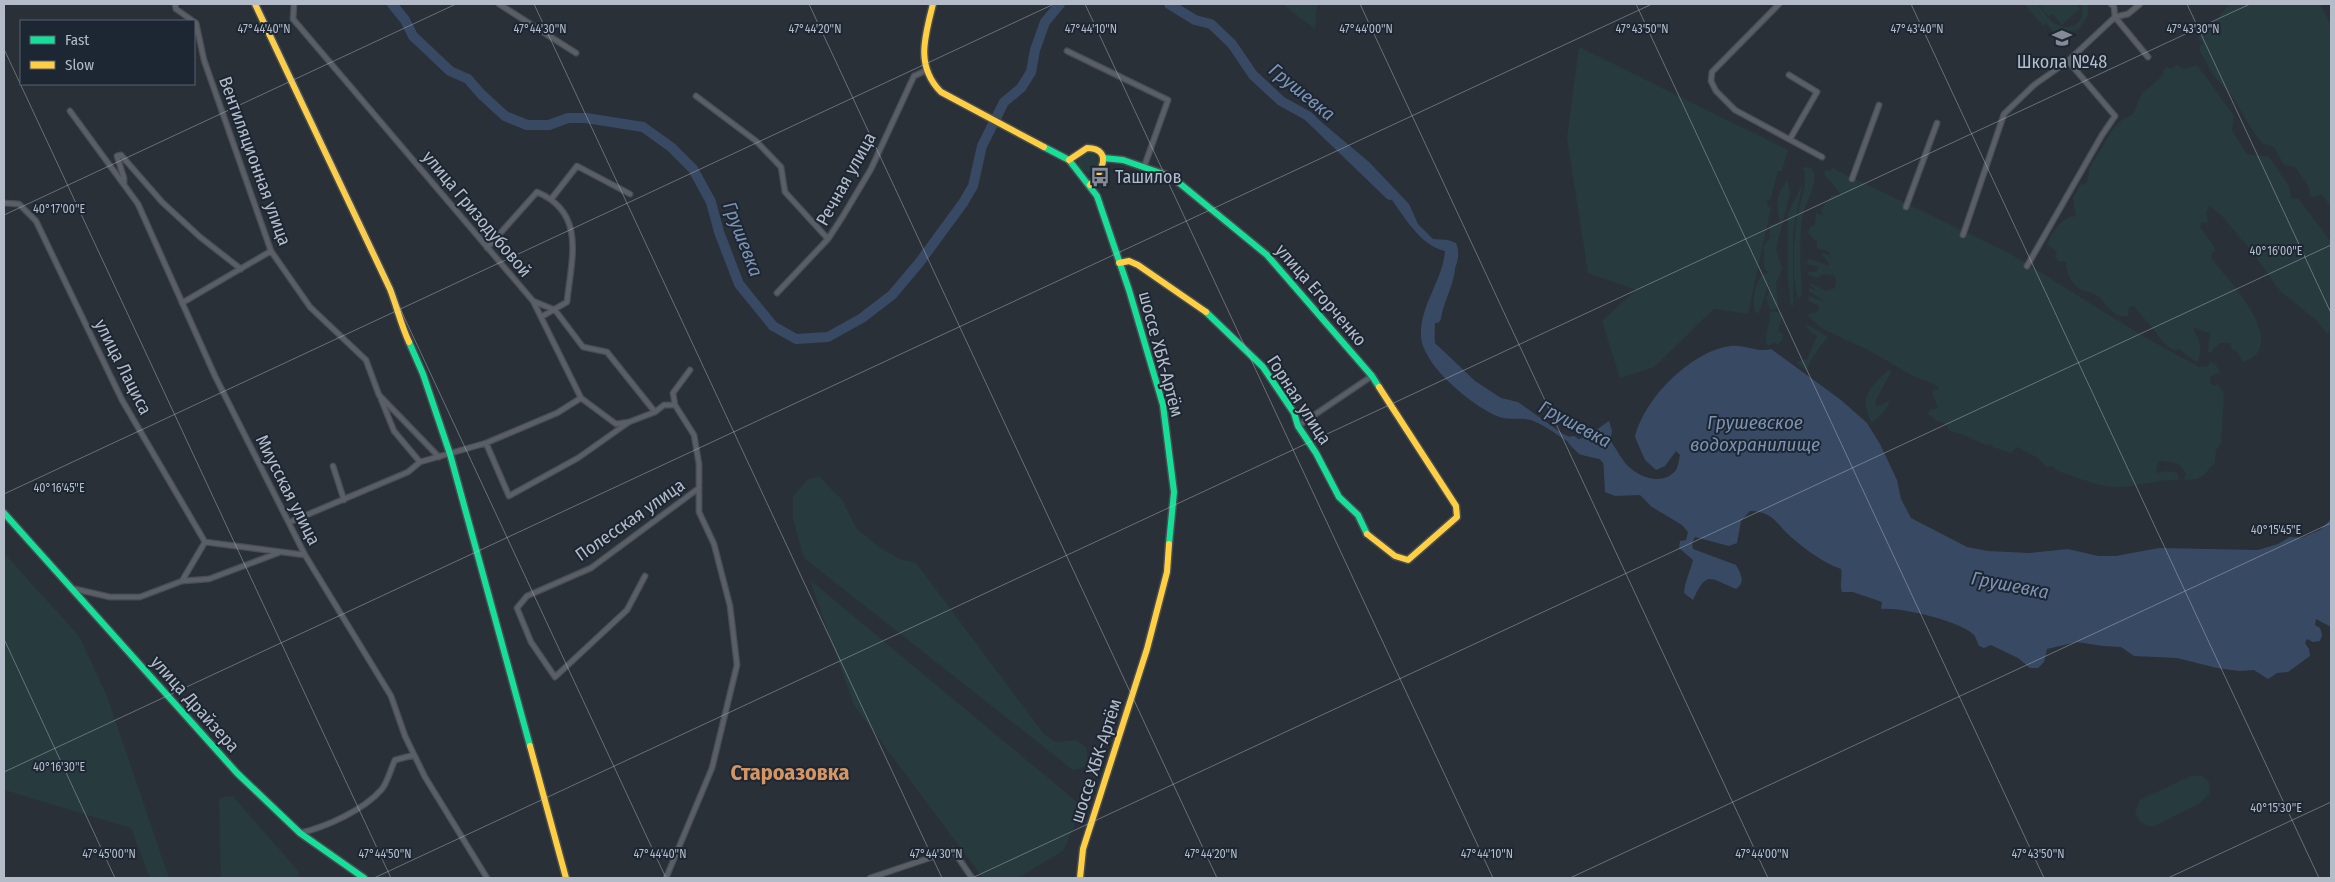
<svg xmlns="http://www.w3.org/2000/svg" width="2335" height="882" font-family="'Fira Sans Condensed',sans-serif">
  <rect width="100%" height="100%" fill="#2a3038"/>
  <path fill="#273a3e" d="M1282 4H1317L1315 29Z
    M2024 4H2037C2043 10 2048 20 2056 24 2072 33 2087 21 2081 4H2088V16L2078 30 2062 32 2067 39 2063 43 2046 23 2043 26Z
    M2038 4H2076L2080 9 2062 25 2053 14 2049 17Z
    M2230 4H2320L2331 25V212L2329 204 2321 194 2314 197 2310 195 2309 187 2295 167 2284 165 2274 147 2262 143 2255 134 2232 96 2215 77 2200 52V46L2203 44 2198 38C2212 29 2218 15 2230 4Z
    M1579 47 1788 150 1782 171H1778L1771 198 1767 201V205L1771 208 1748 314 1714 309 1654 367 1620 378 1602 321 1636 290 1588 273 1567 138Z
    M2176 65 2186 69 2197 65 2234 116 2232 131 2247 154 2269 157 2289 186 2291 198 2299 199 2331 242V328L2327 334 2316 320 2280 291 2254 254 2221 215 2210 206 2206 212 2208 221 2206 224 2202 221 2200 227 2216 250 2215 252 2213 251 2211 258C2226 277 2293 346 2243 362L2238 353 2232 349 2230 343H2220L2210 353 2208 351 2210 333 2199 330 2195 327 2193 328C2199 341 2203 346 2198 361H2195L2179 349 2174 350 2167 346 2134 306 2129 307 2128 316C2113 319 2106 302 2096 295 2090 291 2082 292 2077 287 2070 281 2066 271 2066 262L2058 261 2055 257 2057 253 2054 249 2047 245C2051 232 2063 216 2076 216L2073 198 2080 185 2085 184 2088 180 2089 169 2113 129 2121 121 2133 114 2142 94 2163 75V71L2166 67 2171 69Z
    M1078 162a10 10 0 1 1 20 0a10 10 0 1 1-20 0Z
    M1806 167 1811 168C1822 179 1804 204 1802 218 1800 236 1800 256 1801 273 1801 282 1803 288 1801 296L1798 299 1794 279V248L1796 221 1804 190 1805 173 1802 168Z
    M1832 168 2011 254 2146 338 2199 367 2208 366 2210 361 2216 365 2220 372 2210 377V381L2213 386 2218 384 2224 394 2221 444 2216 450 2215 463 2204 475 2197 479 2184 480 2186 473 2177 463 2160 461 2158 462 2156 473 2167 471 2177 473 2179 480C2157 479 2138 487 2117 487 2101 487 2087 481 2072 476 2065 473 2057 473 2053 466L2046 467 2038 458 2017 447 2011 453 1993 447 1991 444 1986 445C1974 439 1961 434 1948 430V425L1937 421 1928 414 1930 410 1938 408 1932 393 1933 390 1939 389 1938 386 1915 377 1870 351 1821 328 1807 315 1816 312 1820 307 1808 300 1809 296 1825 302 1808 290 1810 288 1816 290 1810 285 1811 283 1826 291 1835 288 1836 278C1829 273 1824 273 1817 278L1809 275 1808 272H1816L1819 267 1807 264 1808 258 1829 266 1828 261 1822 256V253L1830 255V252L1817 248V242L1808 233 1810 227 1815 225 1816 213 1824 216 1821 212C1822 205 1828 202 1831 196L1841 194 1824 174 1826 169 1830 171Z
    M1787 180 1790 193 1776 249 1782 268 1776 284 1778 304 1775 309 1770 310 1766 298 1769 292V284C1765 291 1762 311 1757 314 1750 307 1755 281 1763 274L1768 273 1764 267V245L1770 238V225L1780 222C1776 201 1775 199 1787 180Z
    M1803 183 1793 232V306H1791L1788 278V213Z
    M1774 311 1783 314 1778 331 1783 334V339L1777 345 1774 342 1769 346 1766 343C1765 336 1770 322 1770 312Z
    M1805 323 1828 337C1821 346 1810 358 1807 371L1796 362 1807 359 1817 336 1809 330Z
    M1889 370 1891 372 1875 402 1876 406H1879L1890 400C1889 408 1879 418 1872 422 1868 418 1869 416 1867 411 1861 395 1877 380 1889 370Z
    M819 476 843 501 856 528 880 548 900 559 916 563 1044 734 1056 742 1076 740 1086 747 1088 761 1083 768 1073 770 804 558 793 519V496L807 480Z
    M4 553 79 636 107 696 169 878H150L131 828 4 790Z
    M810 580 1083 807 1063 851 1018 878H983L854 705Z
    M2191 776H2201L2209 782 2210 793 2199 804 2154 826H2149L2139 821 2135 812 2140 800Z
    M233 796 299 872 298 878H221L219 798Z"/>
  <path fill="#384963" d="M1308 116 1325 125 1369 162 1409 204 1418 224 1433 239 1448 240 1456 243C1465 263 1444 286 1438 305 1435 317 1434 331 1435 343L1475 381 1501 398 1518 402 1563 434 1577 440 1589 435 1609 421 1612 431 1610 440C1616 448 1621 459 1628 466 1640 478 1663 486 1676 470 1678 467 1679 460 1680 455L1676 451 1665 466 1656 470 1645 460 1635 437C1644 399 1690 352 1730 346 1744 344 1759 353 1771 349L1841 400 1867 423 1880 444 1897 480 1901 499 1911 518 1967 547 1988 551 2030 553 2068 549 2098 556H2116L2159 548 2258 550 2278 544 2290 537 2301 538 2320 530 2331 519V627L2316 619 2315 625 2320 628 2322 635 2320 641 2313 642 2307 639 2305 643 2309 649 2310 656 2288 672 2277 673 2268 679 2254 670 2239 671 2217 668 2177 658 2134 656 2121 647 2103 646 2077 642 2047 649 2044 662 2038 668H2030L2018 658 1991 645 1984 648 1979 646C1978 643 1976 638 1974 635 1960 621 1901 607 1881 609L1882 602 1853 592H1842C1839 584 1843 577 1841 569 1822 562 1806 550 1791 537 1776 524 1773 511 1750 511L1741 521 1737 543 1729 546 1695 537 1692 543 1693 549 1736 565C1741 574 1746 582 1736 589 1709 578 1707 570 1693 600L1684 593C1685 581 1690 572 1693 560L1679 548 1680 541 1686 540 1688 532 1682 525 1652 507 1640 495 1615 496 1605 492 1603 455C1596 453 1587 452 1581 449 1564 441 1548 426 1531 420 1520 417 1507 421 1497 416 1471 405 1421 364 1421 335 1420 305 1443 280 1445 251 1416 245 1400 207 1381 186 1359 161 1332 135 1302 118Z"/>
  <g fill="none" stroke-linecap="round" stroke-linejoin="round">
    <path stroke="#384963" stroke-width="10" d="M392 4 405 20 413 36 450 71 468 79 481 94 505 116 527 125H549L568 118H586L643 127 671 147 693 169 711 202 719 232 739 284 773 326 796 339 828 337 862 318 892 295 919 263 963 203 973 186 982 146 1004 102 1021 88 1031 72 1035 50 1045 22 1060 4
      M1169 4 1195 20 1211 24 1232 44 1253 75 1281 101 1308 116 1390 195
      M1436 318C1438 301 1448 287 1450 270
      M1573 441 1582 450 1603 455 1612 466"/>
    <defs>
      <path id="street" d="M175 4 176 9 193 21
        M294 4 293 19 533 301 581 398 616 424 629 422
        M499 4 576 53
        M1779 4 1712 72 1711 81 1716 91 1735 110 1822 157
        M2111 4 2114 7 2115 17 2148 57
        M194 22 196 23 204 60 271 251 310 307 366 360 379 395 439 457
        M1067 51 1168 100 1144 167
        M1789 75 1817 92 1790 139
        M696 96 756 141 781 167 785 192 828 239
        M70 111 138 204 215 376 305 555 391 696 405 736 425 777 487 878
        M1852 179 1879 105
        M124 184V178L117 156 121 155 162 202 200 237 241 269
        M552 198 577 166 630 194
        M4 203 19 204 36 221 122 400 205 542
        M1906 207 1937 123
        M1963 235 2004 114 2034 85 2068 61 2115 17 2128 14 2140 4
        M487 248 537 192C587 213 571 260 567 302L541 317
        M2027 266 2102 135 2115 116 2068 61
        M777 293 828 239 843 216 871 169 914 76 925 71
        M533 301 555 310 583 347 607 352 655 412
        M182 303 271 251
        M381 399 394 431 420 462
        M1298 426 1372 376
        M486 443 509 496 578 458 629 422 655 412 664 405H675
        M333 466 344 500
        M290 522 408 472 420 462 486 443 557 413 581 398
        M645 576 627 610 555 677 531 642 517 608 527 596 591 568 699 488
        M182 581 209 579 278 553
        M75 589 110 597H140L182 581 205 542 305 555
        M300 833C326 827 364 810 382 789 388 781 391 768 395 760L414 755
        M666 878 712 768 737 665 730 606 714 544 699 512V464L694 435 675 405 673 393 690 370
        M870 878 953 850 972 878"/>
      <path id="fast" d="M1044 147 1069 160 1097 196 1129 290 1163 405 1174 492 1169 544
        M1103 158 1123 160 1172 177 1267 255 1372 376 1379 387
        M1206 312 1263 367 1294 413 1298 426 1316 453 1339 497 1358 515 1367 534
        M409 342 423 374 450 454 530 746
        M4 513 237 773 300 833 364 878"/>
      <path id="slow" d="M255 4 390 289C397 307 401 325 409 342
        M933 4C925 36 915 66 941 92L1044 147
        M1069 160 1087 148C1115 149 1100 174 1090 185
        M1119 263 1129 261 1138 265 1206 312
        M1367 534 1395 556 1408 560 1457 517 1456 506 1379 387
        M530 746 566 878
        M1080 878 1083 849 1147 649 1167 572 1169 544"/>
    </defs>
    <use href="#street" stroke="#484c53" stroke-width="7"/>
    <use href="#fast" stroke="#484c53" stroke-width="9"/>
    <use href="#slow" stroke="#484c53" stroke-width="9"/>
    <use href="#street" stroke="#5a5e66" stroke-width="4.5"/>
    <use href="#fast" stroke="#16e098" stroke-width="6"/>
    <use href="#slow" stroke="#ffcf43" stroke-width="6"/>
  </g>
  <path fill="none" stroke="#b4bcc9" stroke-width="1" stroke-opacity="0.45" d="M258 4 666 878M534 4 942 878M809 4 1217 878M1085 4 1493 878M1360 4 1768 878M1636 4 2044 878M1911 4 2319 878M2187 4 2331 313M4 49 391 878M4 215 456 4M4 494 1054 4M4 639 115 878M4 772 1652 4M374 878 2250 4M972 878 2331 245M1570 878 2331 523M2168 878 2331 802"/>
  <defs>
    <symbol id="school-bare" viewBox="-9 -9 18 18"><path d="M0-5L7-2L0 1L-7-2ZM-4 1L0 2.5L4 1V4Q0 6-4 4Z" fill="#848b96" stroke="#1d2633" stroke-width="2.5" paint-order="stroke"/></symbol>
    <symbol id="bus-bare" viewBox="-9 -9 18 18"><path d="M-5-6H5V4H4V6H2V4H-2V6H-4V4H-5ZM-3.5-4V0h7V-4ZM-3.5 1.2v1.5H-2V1.2ZM2 1.2v1.5H3.5V1.2Z" fill="#848b96" stroke="#1d2633" stroke-width="2.5" paint-order="stroke"/></symbol>
  </defs>
  <g fill-rule="evenodd">
    <use href="#school-bare" x="2048" y="24" width="28" height="28"/>
    <use href="#bus-bare" x="1086" y="163" width="28" height="28"/>
  </g>
  <g text-anchor="middle" dominant-baseline="central" stroke-width="4" stroke-linejoin="round" paint-order="stroke">
    <g font-size="18" fill="#b4bcc9" stroke="#1d2633">
      <text x="2062" y="62">Школа №48</text>
      <text x="1115" y="177" text-anchor="start">Ташилов</text>
    </g>
    <g font-size="18" fill="#b4bcc9" stroke="#1d2633">
      <text transform="translate(255 161) rotate(70)">Вентиляционная улица</text>
      <text transform="translate(846 179) rotate(-61)">Речная улица</text>
      <text transform="translate(477 214) rotate(50)">улица Гризодубовой</text>
      <text transform="translate(1321 295) rotate(49)">улица Егорченко</text>
      <text transform="translate(1161 354) rotate(75)">шоссе ХБК-Артём</text>
      <text transform="translate(123 367) rotate(63)">улица Лациса</text>
      <text transform="translate(1299 400) rotate(57)">Горная улица</text>
      <text transform="translate(288 490) rotate(63)">Миусская улица</text>
      <text transform="translate(630 520) rotate(-35)">Полесская улица</text>
      <text transform="translate(195 704) rotate(48)">улица Драйзера</text>
      <text transform="translate(1096 761) rotate(-72)">шоссе ХБК-Артём</text>
    </g>
    <g font-size="19" font-style="italic" fill="#7c92b1" stroke="#1d2633">
      <text transform="translate(1302 92) rotate(39)">Грушевка</text>
      <text transform="translate(743 239) rotate(69)">Грушевка</text>
      <text x="1755" y="422">Грушевское<tspan x="1755" dy="22">водохранилище</tspan></text>
      <text transform="translate(1575 424) rotate(28)">Грушевка</text>
      <text transform="translate(2010 585) rotate(11)">Грушевка</text>
    </g>
    <g font-size="22" font-weight="bold" fill="#d59563" stroke="#1d2633">
      <text x="790" y="772">Староазовка</text>
    </g>
  </g>
  <g font-size="12" text-anchor="middle" fill="#b4bcc9" stroke="#1d2633" stroke-width="4" stroke-linejoin="round" paint-order="stroke">
    <text x="540" y="33">47°44'30"N</text>
    <text x="1091" y="33">47°44'10"N</text>
    <text x="1366" y="33">47°44'00"N</text>
    <text x="264" y="33">47°44'40"N</text>
    <text x="815" y="33">47°44'20"N</text>
    <text x="1642" y="33">47°43'50"N</text>
    <text x="1917" y="33">47°43'40"N</text>
    <text x="2193" y="33">47°43'30"N</text>
    <text x="59" y="213">40°17'00"E</text>
    <text x="2276" y="255">40°16'00"E</text>
    <text x="59" y="492">40°16'45"E</text>
    <text x="2276" y="534">40°15'45"E</text>
    <text x="59" y="771">40°16'30"E</text>
    <text x="2276" y="812">40°15'30"E</text>
    <text x="109" y="858">47°45'00"N</text>
    <text x="385" y="858">47°44'50"N</text>
    <text x="660" y="858">47°44'40"N</text>
    <text x="936" y="858">47°44'30"N</text>
    <text x="1211" y="858">47°44'20"N</text>
    <text x="1487" y="858">47°44'10"N</text>
    <text x="1762" y="858">47°44'00"N</text>
    <text x="2038" y="858">47°43'50"N</text>
  </g>
  <rect width="2335" height="882" fill="none" stroke="#b4bcc9" stroke-width="10"/>
  <rect x="20" y="20" width="175" height="65" fill="#1d2633" stroke="#59626f"/>
  <rect x="30" y="36" width="25" height="8" fill="#16e098" stroke="#59626f"/>
  <text x="65" y="45" font-size="15" fill="#b4bcc9">Fast</text>
  <rect x="30" y="61" width="25" height="8" fill="#ffcf43" stroke="#59626f"/>
  <text x="65" y="70" font-size="15" fill="#b4bcc9">Slow</text>
</svg>
